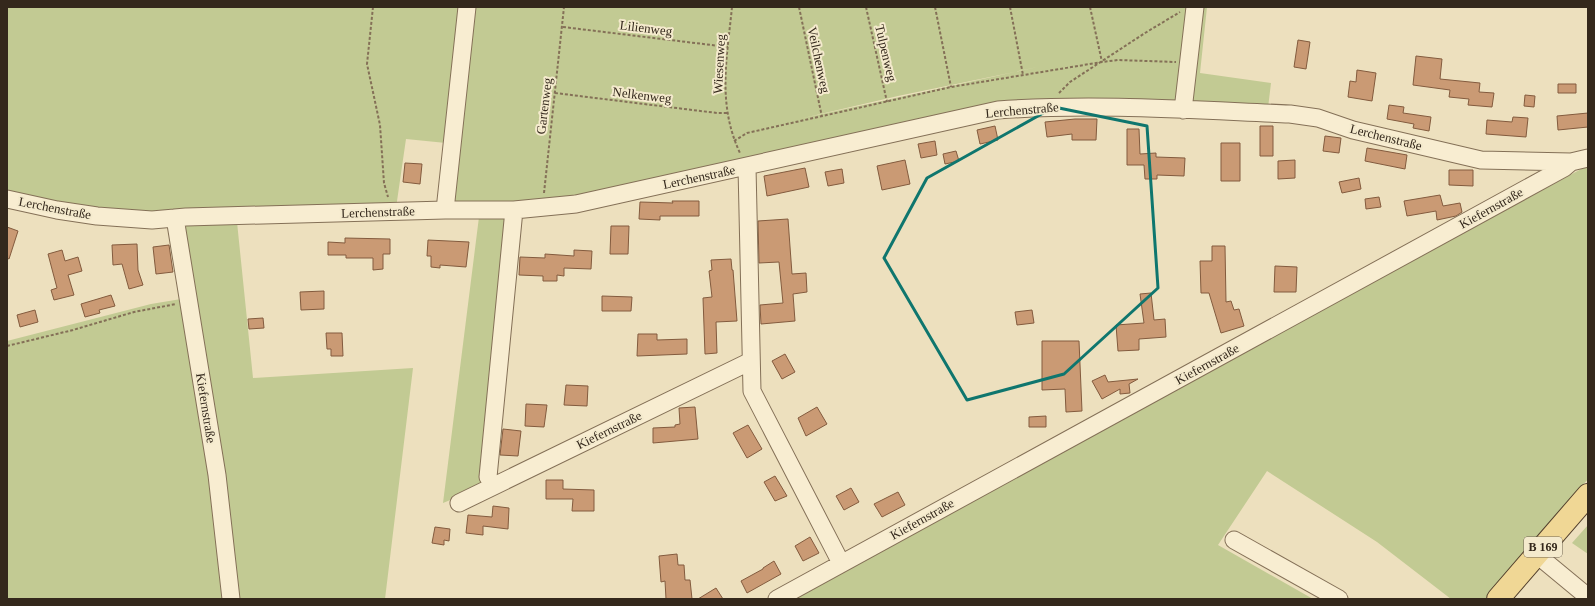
<svg xmlns="http://www.w3.org/2000/svg" width="1595" height="606" font-family="Georgia,serif">
  <rect width="100%" height="100%" fill="#ede0be"/>
  <path fill="#c2ca93" fill-rule="evenodd" d="M7 7H1207L1200 73 1271 83 1268 108 1057 101 578 199 441 208 446 143 406 139 396 208 108 212 7 196ZM1038 67 799 119 898 96Z
    M1588 167V479L1485 599H1451L1377 542 1267 471 1218 545 1313 599H793L1583 168Z
    M520 215 494 482 443 503 479 217Z
    M180 222H237L253 378 413 368 385 599H7V341L151 304 193 297Z
    M1588 525V554L1572 543Z"/>
  <path fill="#ca9a74" stroke="#835b3e" d="M1298 40 1310 42 1306 69 1294 67Z
    M1416 56 1442 59 1440 79 1480 83 1479 92 1494 93 1492 107 1468 105 1469 99 1449 97 1450 90 1413 85Z
    M1357 70 1376 73 1372 101 1348 97 1350 81 1356 82Z
    M1558 84H1576V93H1558Z
    M1525 95 1535 96 1534 107 1524 106Z
    M1389 105 1404 107 1403 113 1431 117 1429 131 1413 128 1414 124 1387 119Z
    M1588 113V127L1558 130 1557 116Z
    M1513 117 1528 118 1526 137 1486 134 1487 120 1512 122Z
    M1075 119H1097L1096 140H1072V134L1047 137 1045 122Z
    M995 126 998 140 980 144 977 130Z
    M1260 126H1273V156H1260Z
    M1127 129H1139L1140 154 1156 153V157L1185 158 1184 176 1157 175V179H1145L1144 165H1127Z
    M1325 136 1341 138 1339 153 1323 151Z
    M935 141 937 155 921 158 918 144Z
    M1221 143H1240V181H1221Z
    M1367 148 1407 155 1405 169 1365 161Z
    M956 151 959 161 945 164 943 154Z
    M905 160 910 184 882 190 877 166Z
    M1295 160V178L1278 179V161Z
    M405 163 422 164 420 184 403 182Z
    M805 168 809 187 767 196 764 176Z
    M842 169 844 183 828 186 825 172Z
    M1449 170H1473V186L1449 185Z
    M1359 178 1361 189 1342 193 1339 182Z
    M1440 195 1443 206 1460 203 1462 212 1456 216 1437 220 1436 211 1407 216 1404 201Z
    M1379 197 1381 207 1366 209 1365 199Z
    M672 201H699V216H660V220L639 219 640 202 673 203Z
    M788 219 792 274 806 273 807 292 793 294 795 321 761 324 760 305 783 303 779 262 759 263 758 221Z
    M611 226H629L628 254H610Z
    M7 227 18 231 9 259 7 258Z
    M345 238 390 239V254H383V269L373 270V258H346V255H328V242L345 243Z
    M428 240 469 242 466 267 440 265V268L431 267V256H427Z
    M137 244 138 270 143 285 129 289 122 264 113 265 112 245Z
    M169 245 173 272 156 274 153 247Z
    M1212 246H1225L1226 302 1231 301 1234 310 1239 309 1244 326 1221 333 1209 293H1201L1200 261H1212Z
    M62 250 65 261 78 257 82 271 68 275 74 295 54 300 51 290 57 288 48 254Z
    M574 250 592 251 591 269 564 268V276L557 275V281H543V276L519 275 520 257 545 258V254L574 256Z
    M731 259 732 270H733L737 321 716 322 717 353 705 354 703 298 712 297 709 271 712 270 711 260Z
    M1275 266 1297 267 1296 292H1274Z
    M324 291V309L301 310 300 292Z
    M1151 293 1154 320 1165 319 1166 337 1139 339V350L1118 351 1116 325 1144 323 1140 294Z
    M111 295 115 306 99 310 100 313 85 317 81 304Z
    M602 296 632 297 631 311H602Z
    M35 310 38 322 20 327 17 315Z
    M1032 310 1034 323 1017 325 1015 312Z
    M263 318 264 328 249 329 248 319Z
    M326 333H342L343 356H331V349H327Z
    M638 334H657V340L687 339V354L637 356Z
    M1042 341H1079L1082 411 1066 412 1065 389 1042 390Z
    M785 354 795 372 782 379 772 361Z
    M1105 375 1108 382 1138 379 1129 384 1130 393 1120 394V389L1102 399 1092 381Z
    M566 385 588 386 587 406 564 405Z
    M526 404 547 405 544 427 525 426Z
    M695 407 698 439 653 443V428L675 427V425L680 424 679 408Z
    M817 407 827 424 806 436 798 418Z
    M1046 416V427H1029V417Z
    M748 425 762 449 747 458 733 433Z
    M503 429 521 431 518 456 500 455Z
    M775 476 787 496 775 501 764 482Z
    M546 480H563V489L594 490V511H572L573 499H546Z
    M851 488 859 502 844 510 836 496Z
    M898 492 905 505 882 517 874 504Z
    M493 506 509 508 508 529 483 526V535L466 533 468 515 492 517Z
    M435 527 450 529 449 541 444 540V545L432 543Z
    M810 537 819 553 803 561 795 546Z
    M677 554 678 565H684L685 580H690L692 599H666L665 581 661 582 659 556Z
    M774 561 781 574 747 593 741 581 763 569V568Z
    M716 588 723 599H698Z"/>
  <g fill="none" stroke-linecap="round" stroke-linejoin="round">
    <defs>
      <path id="minor" d="M1183 110 1195 7
        M747 167 752 391 841 563
        M7 199 57 210 97 216 152 220 186 217 445 210H514L576 204 998 110C1095 103 1193 110 1290 114L1318 118 1353 130 1481 160 1571 162 1588 158
        M445 210 467 7
        M175 218 217 475 231 599
        M488 477 514 210
        M459 503 751 361
        M1234 540 1339 599
        M1536 554 1588 597
        M777 599 1564 168 1571 162"/>
      <path id="major" d="M1498 599 1588 495"/>
    </defs>
    <use href="#minor" stroke="#847057" stroke-width="19"/>
    <use href="#major" stroke="#523f2c" stroke-width="24"/>
    <path stroke="#847057" stroke-width="2" stroke-dasharray="3 2" stroke-linecap="butt" d="M373 7 367 64 380 125 384 183 388 197
      M732 7C727 58 717 104 740 153
      M799 7 822 117
      M866 7 887 102
      M935 7 951 87
      M1010 7 1023 75
      M1090 7 1102 62
      M563 27 728 47
      M555 93 717 113H728
      M1059 93 1070 82 1145 33 1180 12
      M734 141 747 133 951 87 1102 62 1118 60 1176 62
      M544 193 564 7
      M7 346 73 330 134 312 176 304"/>
    <use href="#minor" stroke="#f8edd1" stroke-width="17"/>
    <use href="#major" stroke="#f0d795" stroke-width="22"/>
  </g>
  <path fill="none" stroke="#0f766e" stroke-width="3" stroke-linejoin="round" d="M1054 107 1147 126 1158 288 1064 374 967 400 884 258 927 178Z"/>
  <g text-anchor="middle" dominant-baseline="central" stroke-width="4" stroke-linejoin="round" paint-order="stroke">
    <rect fill="#f4eacd" stroke="#6e6251" stroke-width="1" x="1524" y="537" width="38" height="20" rx="3"/>
    <g font-size="12" font-weight="bold" fill="#34281c">
      <text x="1543" y="547">B 169</text>
    </g>
    <g font-size="13" fill="#34281c" stroke="#f4eacd">
      <text transform="translate(646 28) rotate(7)">Lilienweg</text>
      <text transform="translate(886 53) rotate(77)">Tulpenweg</text>
      <text transform="translate(819 60) rotate(78)">Veilchenweg</text>
      <text transform="translate(719 64) rotate(-87)">Wiesenweg</text>
      <text transform="translate(642 95) rotate(7)">Nelkenweg</text>
      <text transform="translate(544 106) rotate(-83)">Gartenweg</text>
      <text transform="translate(1022 110) rotate(-5)">Lerchenstraße</text>
      <text transform="translate(1386 137) rotate(14)">Lerchenstraße</text>
      <text transform="translate(699 177) rotate(-12)">Lerchenstraße</text>
      <text transform="translate(55 208) rotate(11)">Lerchenstraße</text>
      <text transform="translate(1491 208) rotate(-29)">Kiefernstraße</text>
      <text transform="translate(378 212) rotate(-2)">Lerchenstraße</text>
      <text transform="translate(1207 364) rotate(-29)">Kiefernstraße</text>
      <text transform="translate(206 408) rotate(81)">Kiefernstraße</text>
      <text transform="translate(609 430) rotate(-26)">Kiefernstraße</text>
      <text transform="translate(922 519) rotate(-29)">Kiefernstraße</text>
    </g>
  </g>
  <rect width="1595" height="606" fill="none" stroke="#34281c" stroke-width="16"/>
</svg>
